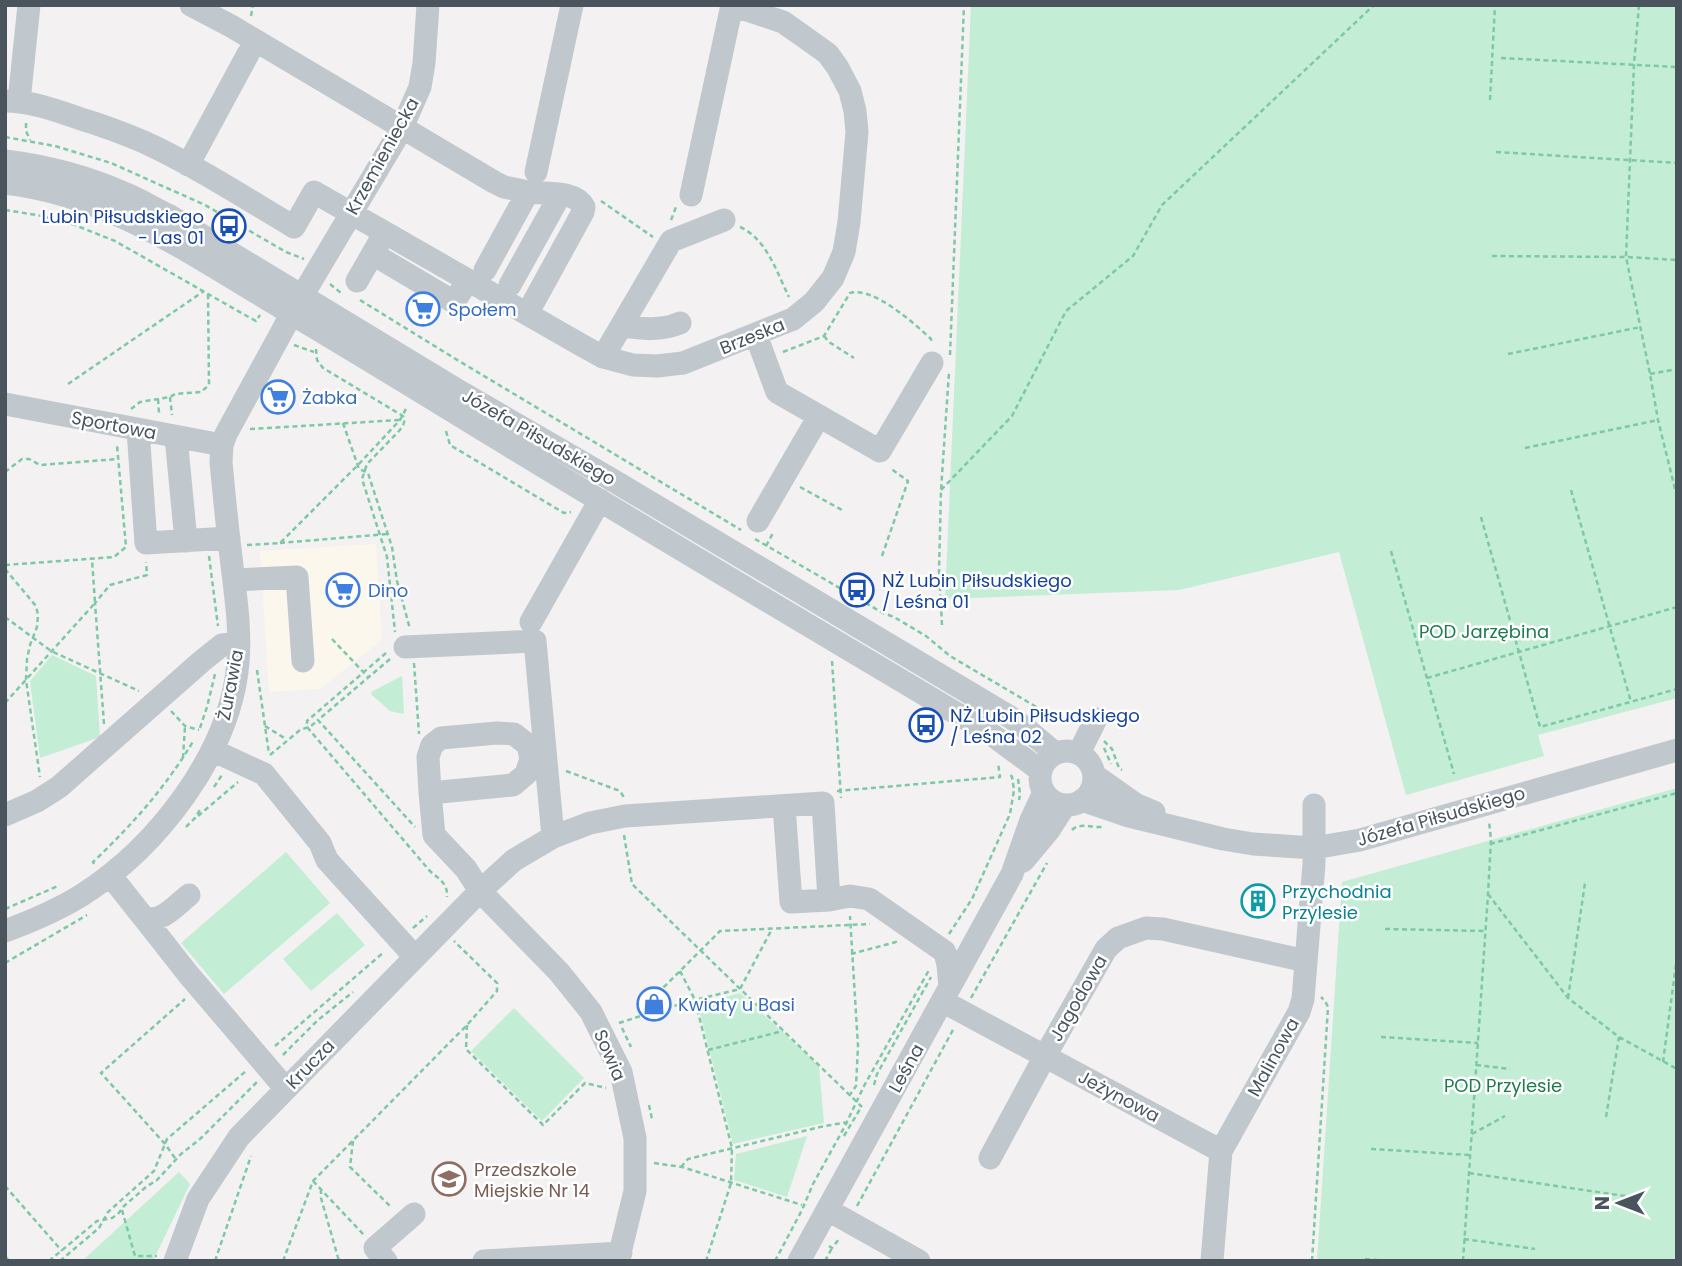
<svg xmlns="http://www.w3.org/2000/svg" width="1682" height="1266" font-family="Poppins,sans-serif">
  <rect width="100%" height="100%" fill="#f3f1f1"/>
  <path fill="#fbf7ed" d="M376 544 382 640 320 689 269 692 260 551Z"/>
  <path fill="#c3edd4" d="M971 5H1677V698L1538 735 1544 756 1406 795 1339 552 1179 590 945 599Z
    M52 655 96 676 100 737 40 758 30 681Z
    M402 676 404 714 390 711 372 695 371 692Z
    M1677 788V1261H1317L1342 882Z
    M286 852 330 903 224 994 181 943Z
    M337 913 365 945 311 991 283 959Z
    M740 993 819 1066 824 1123 733 1144 698 1005Z
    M514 1008 584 1078 542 1121 471 1051Z
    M807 1136 787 1197 734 1180 736 1154Z
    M179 1172 190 1184 153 1261H82Z"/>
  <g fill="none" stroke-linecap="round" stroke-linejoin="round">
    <path stroke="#7dc9a5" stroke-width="2.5" stroke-dasharray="5 3.5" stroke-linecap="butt" d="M1639 5 1634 64 1626 257 1650 374 1658 420 1677 497
      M251 16 253 5
      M1501 58 1677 67
      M1490 100 1495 5
      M26 123V131L30 140
      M5 137 55 146 111 163 205 205 286 252 304 259
      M1496 152 1677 163
      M601 201 653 237
      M5 210 37 215 72 224 115 241 245 315 256 321 260 315
      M671 220 676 207
      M740 227C767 239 777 273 789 297
      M1492 256 1626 257 1677 260
      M330 284 341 293
      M360 300 454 358 741 530
      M824 336 829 342 854 358
      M294 345 314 352
      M316 349 317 360 323 368 403 416C406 422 403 426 399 431L367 464 362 479 387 557 395 632
      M783 352 824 336 850 293C873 286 915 324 931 339L932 344
      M1508 354 1641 327
      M950 355 964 5
      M1650 374 1677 369
      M68 384 204 291
      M170 397 172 415
      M158 399 159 413
      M131 409 140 402 170 397 175 394 201 392 209 385 208 294
      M343 423 359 469 368 473 392 547 397 581 410 629
      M250 429 400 420
      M446 431 450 445 564 513 571 512
      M1525 448 1658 420
      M5 472 22 459H29L40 465 118 459
      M800 487 842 510
      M941 490 1012 416 1066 311 1133 256 1162 205 1374 5
      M1571 490 1631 702
      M1481 517 1540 727 1677 689
      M755 539 883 613 894 617 926 636 950 656 1045 712 1040 718
      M280 543 387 534
      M247 545 280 543 358 465 400 420 407 407
      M766 546 773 533
      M1391 551 1454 774
      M209 556 218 626
      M882 556 908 481 890 468
      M5 565 114 557 126 547 117 445
      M5 569 36 606 38 615 37 627 30 645 27 659 26 680 40 777
      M5 617 51 651 139 691
      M942 625 939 571 941 490 949 372
      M332 639 368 677
      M386 653 307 721V727L429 870C438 879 448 882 447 897
      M390 659 318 720 415 827
      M832 661 841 798
      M414 663 419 734
      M257 670 269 754
      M1427 678 1677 607
      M5 703 95 603 92 559
      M171 711 185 726 199 730
      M1045 712 1075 722
      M104 724 95 603 110 585 147 575 146 562
      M265 726 286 739
      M200 728 207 707 215 674
      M1104 741 1112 749 1119 768 1122 770
      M1104 748 1111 764
      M270 755 300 730 311 726 318 720
      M183 758 185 726
      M566 771 620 791 625 799
      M1018 779 1020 794 1019 800
      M214 787 222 775
      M837 791 1000 777 998 763
      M198 816 238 782
      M186 827 195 818 201 808
      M1072 830C1080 822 1092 828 1102 827
      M624 835 632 884 862 1107
      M1490 844 1677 793
      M94 864 93 862C133 824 165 788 194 740
      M1488 894 1568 998 1619 1037 1677 1069
      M5 909 58 886
      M413 928 427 916
      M1385 929 1485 931
      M949 934 972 899 1010 814 1014 790 1012 777 1009 772
      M851 954 896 942 899 944
      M5 963 87 915
      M680 971 695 1000 732 1148 731 1183 706 1261
      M971 998 1047 863
      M1568 998 1585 883
      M650 1013 695 1000 740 989 772 929
      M619 1023 650 1013 645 1003 666 985 720 931 870 924
      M467 1025 466 1049 543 1125 585 1083 606 1088
      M622 1028 631 1047
      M1381 1037 1478 1043
      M275 1046 384 952
      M708 1050 783 1031
      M283 1055 318 1020 353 992
      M1663 1062 1677 957
      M1476 1065 1510 1069
      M874 1085 877 1074 931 977
      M849 1096 856 1086 858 1046 850 916
      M649 1105 652 1119
      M1606 1117 1619 1037
      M1472 1134 1505 1116
      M844 1136 860 1109
      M353 1141 350 1167 392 1208
      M1371 1149 1470 1155
      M175 1158 165 1144 101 1073 185 999
      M654 1163 682 1167 802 1205
      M681 1167 688 1159 820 1127 848 1122
      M1469 1173 1645 1199
      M313 1181 364 1235
      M5 1186 62 1251
      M321 1189V1198L339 1261
      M857 1206 954 1028
      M122 1210 135 1256H157
      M1464 1239 1535 1249
      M829 1246 832 1248 839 1239
      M5 1256 9 1261
      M1365 1259 1386 1261
      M49 1261 97 1221 112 1218 118 1214 124 1206 146 1187 157 1180 181 1154 200 1139 257 1082
      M60 1261 99 1228 108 1212 154 1171 167 1139 246 1071
      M215 1261 251 1156
      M283 1261 313 1181 467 1025 497 991V983L454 941
      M775 1261 802 1210 813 1184 845 1126 864 1086 929 970
      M825 1261 832 1248
      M1312 1261 1328 1007 1325 1001 1321 997
      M1463 1261 1488 894 1491 840 1489 821"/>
    <path stroke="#c0c8ce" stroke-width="23" d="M191 5 231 26 494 182 504 187 528 192 485 270
      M5 101C30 101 55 110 78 118 101 125 123 133 144 142 196 166 245 198 294 227L314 192 583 346 603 357 633 365 657 366 683 363 793 319 814 302 833 278 844 252 849 222 857 132 855 111 850 91 838 68 828 54 803 36 783 22 732 5 691 195
      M19 101 29 5
      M5 161C46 166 88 177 126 194 141 200 155 209 170 216L459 391 609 478 1010 717 1024 727 1055 753
      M188 165 248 54
      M536 172 572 5
      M5 183C101 194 178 245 259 294 322 332 386 370 449 409 628 519 810 626 991 734L1041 771
      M373 254 454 302 468 280
      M357 281 380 241
      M510 285 560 195
      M527 314 583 212 584 207C575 190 545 194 528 192
      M622 326C642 329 661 331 680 323
      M756 335 777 392 880 451 932 363
      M603 357 671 241 724 220
      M5 404 222 445
      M138 430 146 543 229 538
      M176 437 186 541
      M758 521 819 416
      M234 580 297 577 303 661
      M531 622 600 500
      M405 647 535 641 553 837
      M212 750 264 774 320 843 327 860 415 957
      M1040 778a27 27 0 1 1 54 0a27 27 0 1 1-54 0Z
      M1079 753 1096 719
      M1094 775 1135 804 1154 812
      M430 793 428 757 432 745 441 738 497 733 514 734 528 745 531 759 526 774 513 785 430 793 434 835 466 869 480 891 559 972 591 1012 621 1072 635 1138V1191L618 1261
      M1082 800 1129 816 1223 839 1253 844 1314 848 1360 840 1677 750
      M5 815 37 801 59 787 202 661 222 645 238 643
      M1023 861 1049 830 1065 805
      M110 875 144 918C162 923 175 906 189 895
      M829 900 850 896 869 899 945 952 948 965 950 987
      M144 918 188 974 286 1089
      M5 931C32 921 58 910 82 895 157 847 230 754 238 663 241 628 235 592 231 557 227 526 224 494 221 462L222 445 226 434 292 313 402 128 420 87 424 63 428 5
      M942 1001 1221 1151
      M990 1158 1045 1056 1106 949 1118 938 1146 928 1163 929 1306 961
      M828 1210 919 1261
      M175 1261 198 1199 239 1137 480 891 514 860 553 837 590 823 625 816 823 803 829 900 791 902 784 806
      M386 1261 375 1248 414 1214
      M484 1261 621 1253
      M799 1261 1012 874 1031 820 1044 792
      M1212 1261 1221 1151 1299 1012 1303 999 1314 864V805"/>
  </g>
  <defs>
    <symbol id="bus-ring" viewBox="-11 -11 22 22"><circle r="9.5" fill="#fff" stroke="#1a4fb4" stroke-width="1.5"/><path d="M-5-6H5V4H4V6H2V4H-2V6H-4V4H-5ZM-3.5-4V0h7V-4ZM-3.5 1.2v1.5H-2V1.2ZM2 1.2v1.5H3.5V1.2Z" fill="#1a4fb4"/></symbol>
    <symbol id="supermarket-ring" viewBox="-11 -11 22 22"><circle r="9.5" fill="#fff" stroke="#3f7fe0" stroke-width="1.5"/><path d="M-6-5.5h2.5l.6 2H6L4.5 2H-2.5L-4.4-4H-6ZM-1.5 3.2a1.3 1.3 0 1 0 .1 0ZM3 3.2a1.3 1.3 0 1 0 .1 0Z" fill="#3f7fe0"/></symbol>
    <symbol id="building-ring" viewBox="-11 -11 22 22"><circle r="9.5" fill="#fff" stroke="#0f9aa8" stroke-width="1.5"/><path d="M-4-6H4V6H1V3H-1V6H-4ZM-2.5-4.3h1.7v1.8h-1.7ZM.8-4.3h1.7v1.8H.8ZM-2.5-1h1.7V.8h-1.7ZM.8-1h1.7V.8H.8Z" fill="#0f9aa8"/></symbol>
    <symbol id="shop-ring" viewBox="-11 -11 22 22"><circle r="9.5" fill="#fff" stroke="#3f7fe0" stroke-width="1.5"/><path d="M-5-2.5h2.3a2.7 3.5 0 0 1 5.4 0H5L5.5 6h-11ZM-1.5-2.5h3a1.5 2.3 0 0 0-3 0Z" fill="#3f7fe0"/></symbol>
    <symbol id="school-ring" viewBox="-11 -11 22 22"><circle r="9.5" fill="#fff" stroke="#8d6e63" stroke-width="1.5"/><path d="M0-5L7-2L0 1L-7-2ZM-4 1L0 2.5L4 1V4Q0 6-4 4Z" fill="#8d6e63"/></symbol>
  </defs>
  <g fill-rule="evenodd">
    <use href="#bus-ring" x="210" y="207" width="38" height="38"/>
    <use href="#supermarket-ring" x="404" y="290" width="38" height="38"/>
    <use href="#supermarket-ring" x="259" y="378" width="38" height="38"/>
    <use href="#supermarket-ring" x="324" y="571" width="38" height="38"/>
    <use href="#bus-ring" x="838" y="571" width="38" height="38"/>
    <use href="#bus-ring" x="907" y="706" width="38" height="38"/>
    <use href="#building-ring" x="1239" y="882" width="38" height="38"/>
    <use href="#shop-ring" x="635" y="985" width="38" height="38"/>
    <use href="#school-ring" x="430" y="1160" width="38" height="38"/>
  </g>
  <g text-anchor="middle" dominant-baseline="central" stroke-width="5" stroke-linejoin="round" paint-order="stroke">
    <g font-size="18" fill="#4a545d" stroke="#fff">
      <text transform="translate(382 156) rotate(-61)">Krzemieniecka</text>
      <text transform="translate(752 336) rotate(-22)">Brzeska</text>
      <text transform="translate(114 425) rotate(11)">Sportowa</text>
      <text transform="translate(539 437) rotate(30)">Józefa Piłsudskiego</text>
      <text transform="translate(230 685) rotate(-79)">Żurawia</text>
      <text transform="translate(1441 816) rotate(-16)">Józefa Piłsudskiego</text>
      <text transform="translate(1078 998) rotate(-60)">Jagodowa</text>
      <text transform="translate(610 1055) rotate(67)">Sowia</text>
      <text transform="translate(1273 1057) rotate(-61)">Malinowa</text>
      <text transform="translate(310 1064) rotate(-46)">Krucza</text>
      <text transform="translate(906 1068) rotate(-61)">Leśna</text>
      <text transform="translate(1119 1096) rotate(28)">Jeżynowa</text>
    </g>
    <g font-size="18" fill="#164399" stroke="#fff" text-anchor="start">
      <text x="204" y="216" text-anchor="end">Lubin Piłsudskiego<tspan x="204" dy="21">- Las 01</tspan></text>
      <text x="882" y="580">NŻ Lubin Piłsudskiego<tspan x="882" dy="21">/ Leśna 01</tspan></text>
      <text x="950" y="715">NŻ Lubin Piłsudskiego<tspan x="950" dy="21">/ Leśna 02</tspan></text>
    </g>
    <g font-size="18" fill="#366cbe" stroke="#fff" text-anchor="start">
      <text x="448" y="309">Społem</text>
      <text x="302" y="397">Żabka</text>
      <text x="368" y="590">Dino</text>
      <text x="678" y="1004">Kwiaty u Basi</text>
    </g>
    <g font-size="18" fill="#1e7b4e" stroke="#fff">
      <text x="1484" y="631">POD Jarzębina</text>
      <text x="1503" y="1085">POD Przylesie</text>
    </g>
    <g font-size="18" fill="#0d838f" stroke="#fff" text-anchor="start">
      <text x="1282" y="891">Przychodnia<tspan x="1282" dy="21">Przylesie</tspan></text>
    </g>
    <g font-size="18" fill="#785e54" stroke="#fff" text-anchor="start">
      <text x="474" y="1169">Przedszkole<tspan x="474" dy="21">Miejskie Nr 14</tspan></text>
    </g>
  </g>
  <rect width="1682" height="1266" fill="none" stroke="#4a545d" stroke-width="14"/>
  <g transform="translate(1619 1203) rotate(270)" stroke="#ffffff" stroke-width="5" paint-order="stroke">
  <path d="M0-5L12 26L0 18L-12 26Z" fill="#4a545d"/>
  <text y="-10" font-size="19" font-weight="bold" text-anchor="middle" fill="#4a545d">N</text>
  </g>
</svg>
